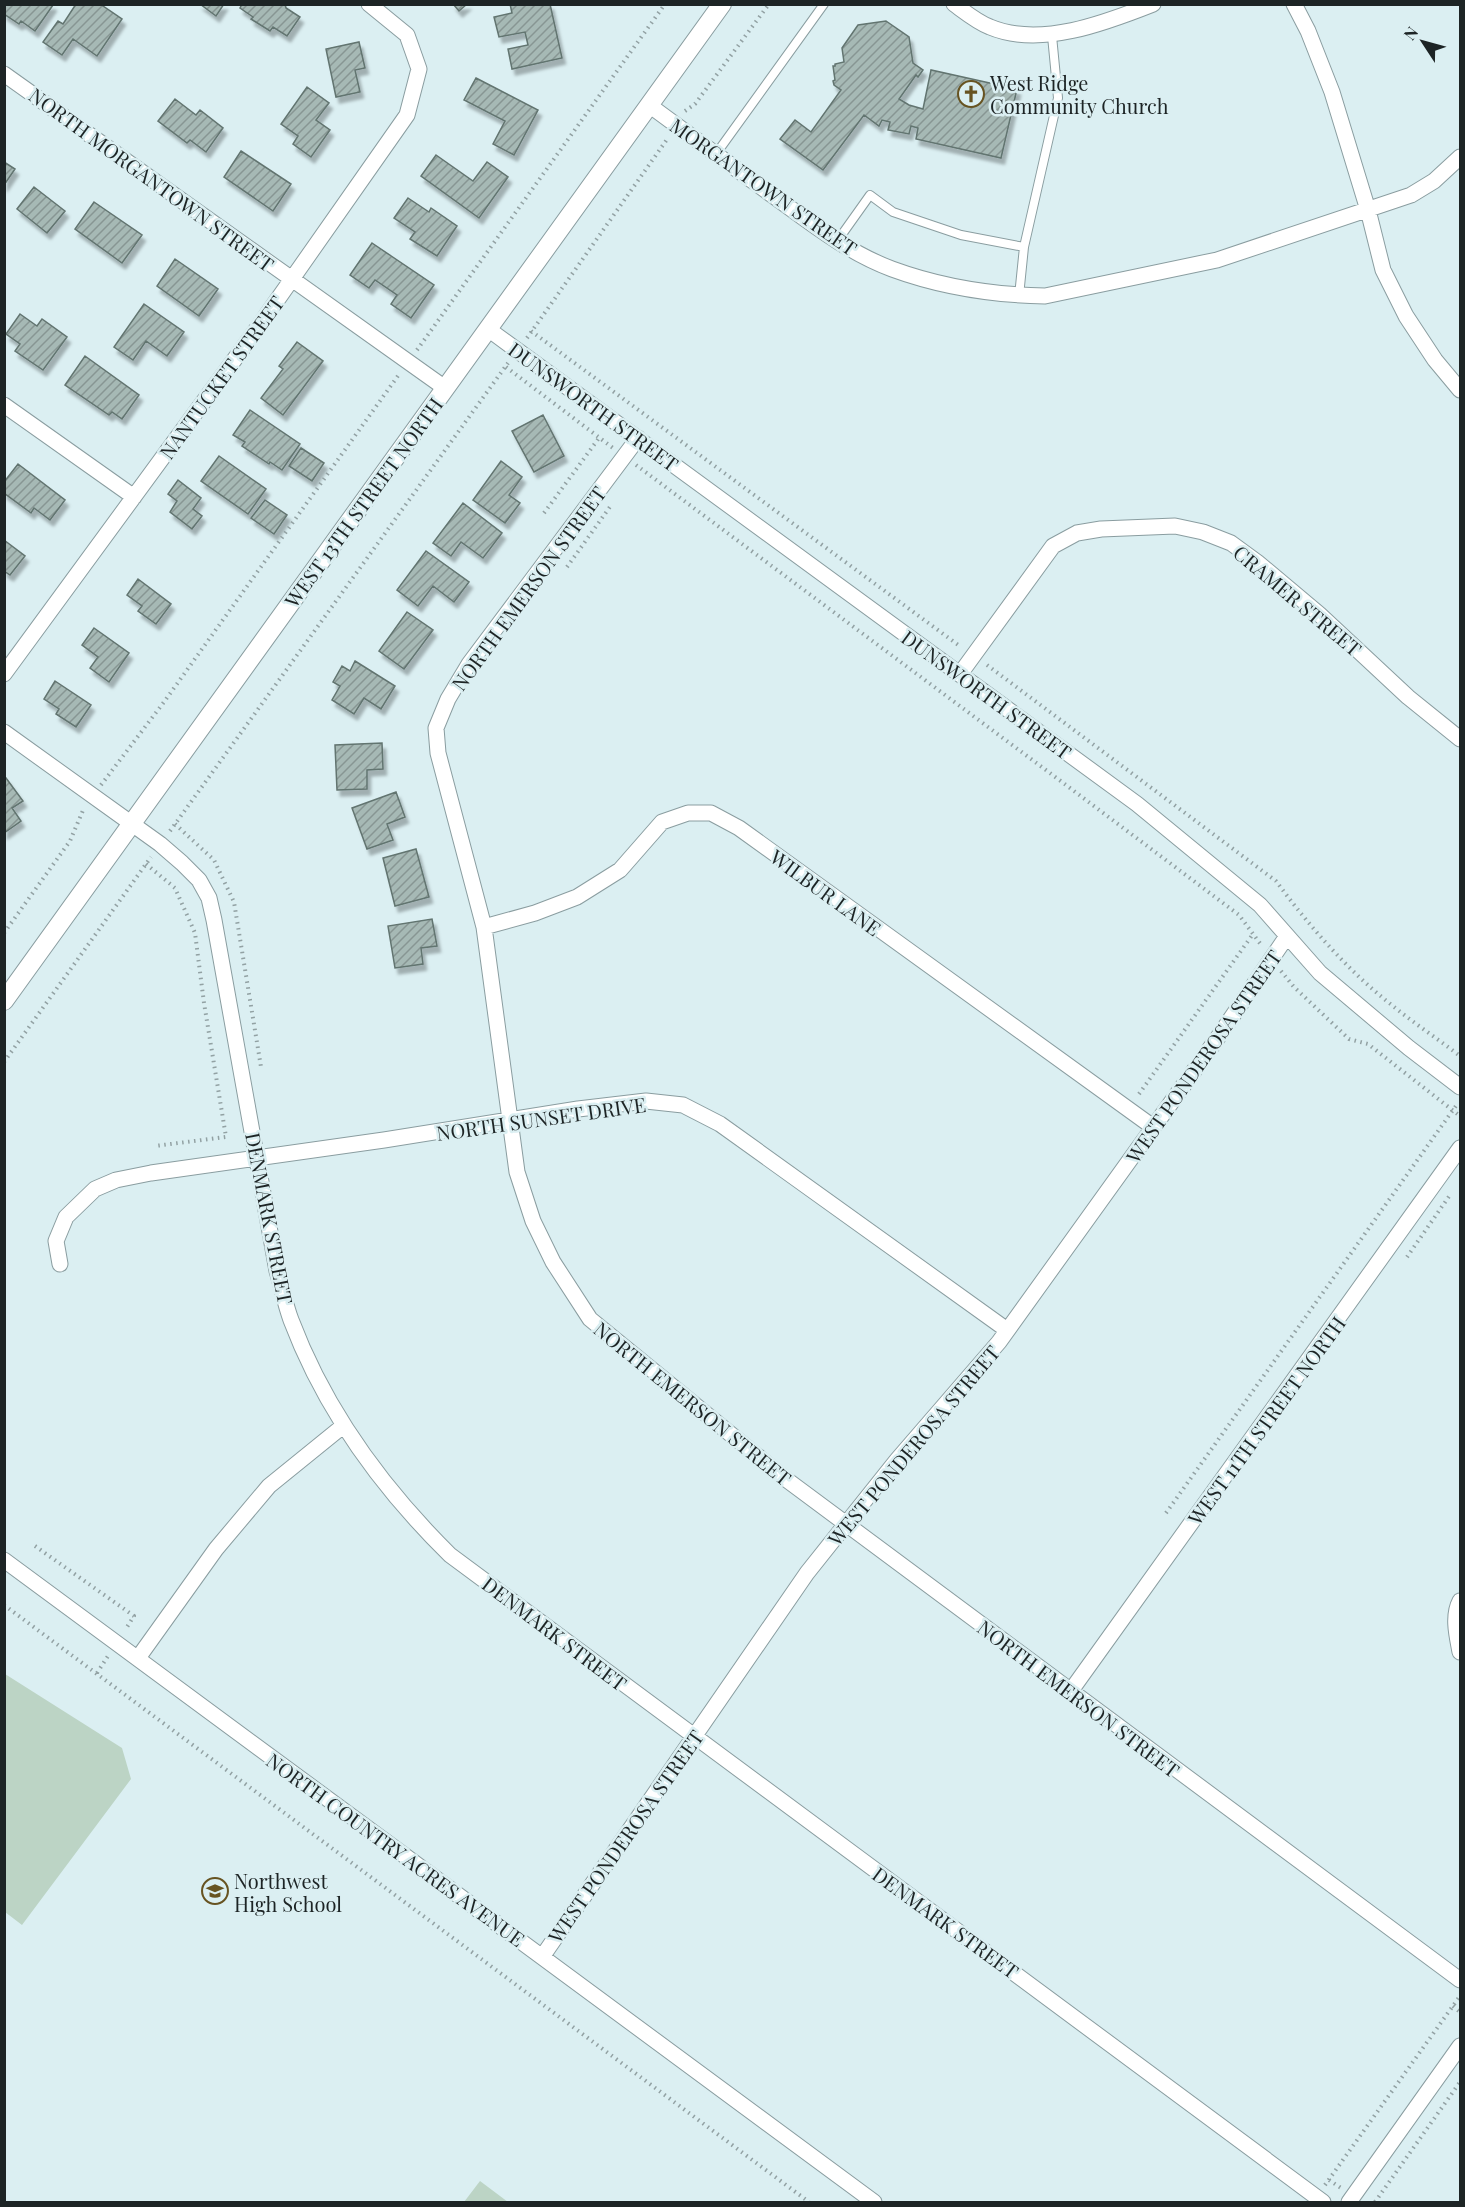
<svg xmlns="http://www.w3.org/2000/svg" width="1465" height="2207" font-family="'Playfair Display',serif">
  <defs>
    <pattern id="building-hatch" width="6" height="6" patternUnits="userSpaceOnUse" patternTransform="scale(1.5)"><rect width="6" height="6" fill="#a6b9b5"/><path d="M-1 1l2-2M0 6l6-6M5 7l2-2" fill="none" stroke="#879693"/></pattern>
    <filter id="shadow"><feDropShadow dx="3.5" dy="6" stdDeviation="1.5" flood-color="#0004"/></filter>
  </defs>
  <rect width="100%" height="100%" fill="#dbeff2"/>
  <path fill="#bcd4c5" d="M5 1674 122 1748 131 1779 22 1925 5 1912Z
    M480 2181 508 2202H464Z"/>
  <path fill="url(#building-hatch)" stroke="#627470" stroke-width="1.5" filter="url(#shadow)" d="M4 4H52L53 5 35 31 21 21 19 24 4 14Z
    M76 4H100L122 19 97 56 73 39 62 55 43 42 58 21 63 24Z
    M200 4H224L216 16Z
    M242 4H285L286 8 300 17 287 36 273 27 270 31 251 19 253 17 240 8Z
    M453 4H467L459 11Z
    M510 4H550L562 58 512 69 508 49 528 45 525 32 499 37 494 17 512 13Z
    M886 21 909 37 913 63 923 70 918 77 916 75 899 99 909 105 923 109 931 70 1017 89 1001 158 916 139 918 128 911 126 909 134 888 130 890 122 882 120 879 126 864 115 823 170 780 139 795 120 811 132 841 90 834 85 833 81 835 80 833 66H835V64L844 62 842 48 858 25Z
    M359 42 365 68 355 70 360 92 336 97 326 49Z
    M476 78 538 110 514 155 493 144 505 121 464 100Z
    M307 87 329 103 316 120 330 130 311 157 293 144 298 136 281 124Z
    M175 99 196 115 200 110 223 128 206 152 190 140 187 143 158 121Z
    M241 151 291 184 273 211 224 177Z
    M436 155 473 181 487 162 508 177 479 218 421 176Z
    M4 162 15 169 4 185Z
    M34 187 65 211 47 233 17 209Z
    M408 198 429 212 431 208 457 226 437 256 410 239 415 232 394 218Z
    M94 202 142 235 122 263 75 229Z
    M372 243 434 285 411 318 391 304 397 295 375 280 369 288 350 275Z
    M175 259 218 289 199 316 157 286Z
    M144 304 184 332 167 356 146 341 133 360 114 347Z
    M20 314 37 326 42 319 67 337 43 370 15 351 20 344 6 334Z
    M297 342 323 361 283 415 261 398 283 369 279 366Z
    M85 356 139 395 122 419 112 412 109 415 65 385Z
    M250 410 300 444 282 470 270 462 269 464 242 446 245 442 233 435Z
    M543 415 564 456 534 472 512 431Z
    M301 448 324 463 312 481 289 466Z
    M219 456 266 489 248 514 201 481Z
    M501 461 522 477 509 495 520 503 505 523 473 500Z
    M18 464 65 500 50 520 34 508 31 513 4 493V482Z
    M178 480 201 498 193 509 202 516 192 529 170 512 177 501 168 494Z
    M265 500 287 515 274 534 251 518Z
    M463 503 502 533 483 558 461 542 451 556 433 543Z
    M4 540 25 556 10 575 4 571Z
    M426 551 469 582 454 602 433 586 418 606 397 590Z
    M138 579 171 604 156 624 138 611 142 606 127 595Z
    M407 612 433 630 404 669 379 651Z
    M94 628 129 653 109 682 90 668 98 657 82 645Z
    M355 661 395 686 381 709 364 698 354 714 332 700 340 686 333 682 342 666 350 671Z
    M55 681 91 705 76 727 56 714 59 709 44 699Z
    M382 743 383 769 367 770V789L337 790 335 745Z
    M6 778 23 801 12 808 21 821 4 833V779Z
    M396 792 405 817 387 824 393 840 367 849 352 808Z
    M416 849 429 897 395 906 383 858Z
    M432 919 437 946 421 948 423 964 395 968 388 926Z"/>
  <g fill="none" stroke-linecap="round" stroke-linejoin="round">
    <defs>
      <path id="service" d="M716 154 824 4
        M838 240 870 195 893 212 961 235 1024 247
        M1019 296 1024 247 1058 98 1052 36"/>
      <path id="minor" d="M954 4C965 12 977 22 990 27 1040 48 1105 23 1153 4
        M1294 4 1308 31 1332 92 1368 210 1383 270 1406 316 1435 360 1460 390
        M4 74 445 388
        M649 105C691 136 733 167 775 197 812 224 849 253 892 269 941 287 993 295 1045 296L1217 260 1411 195 1434 181 1460 157
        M488 329 1137 804 1260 905 1320 973 1409 1048 1460 1087
        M4 405 134 497
        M638 438 469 664 448 699 436 728 438 753 484 927 517 1172 533 1221 553 1262 590 1319 783 1477 1460 1980
        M4 674 259 326 407 115 419 69 407 35 369 4
        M960 674 1053 546 1077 533 1101 529 1175 526 1203 532 1231 543 1257 562 1319 614 1408 697 1460 739
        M4 732 160 844 182 863 199 880 209 898 214 920 277 1271C282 1287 285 1304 291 1320 325 1410 382 1488 450 1555L1323 2202
        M484 927 535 913 577 897 620 870 662 822 688 813H711L739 828 1153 1127
        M60 1264 56 1241 66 1217 95 1189 116 1180 151 1173 384 1140 578 1109 646 1101 683 1105 720 1124 1007 1330
        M4 1560 874 2202
        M1460 1601C1452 1616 1457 1636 1460 1652
        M138 1658 216 1549 269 1486 343 1426
        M1070 1692 1460 1148
        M542 1957 807 1573 897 1460 999 1342 1219 1036 1287 936
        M1349 2202 1460 2046"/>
      <path id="tertiary" d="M4 1001 722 4"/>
    </defs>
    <use href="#service" stroke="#8a9da0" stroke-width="10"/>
    <use href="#minor" stroke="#8a9da0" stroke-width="17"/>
    <use href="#tertiary" stroke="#8a9da0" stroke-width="20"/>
    <path stroke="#92a1a3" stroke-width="4" stroke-dasharray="1.5 4.5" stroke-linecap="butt" d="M685 111 695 104 769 4
      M531 331 961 647
      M527 338 668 138
      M417 350 665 4
      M506 367 613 448
      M636 465 1066 785 1239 915 1262 946
      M544 513 599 438
      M567 567 612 504
      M987 665 1276 881C1310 927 1348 971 1393 1006 1415 1024 1438 1039 1460 1056
      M101 785 164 702 400 373
      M175 824 214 860 234 902 261 1067
      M170 831 508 363
      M146 864 175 888 195 933 204 1003 226 1137 155 1146
      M4 933 70 841 84 808
      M1281 971 1294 987 1349 1039 1368 1044 1460 1116
      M4 1062 151 857
      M1139 1094 1253 934
      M1407 1257 1450 1195
      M1166 1513 1458 1103
      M35 1546 134 1616 125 1630
      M4 1605 809 2202
      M97 1673 108 1656
      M1453 2006 1460 2012
      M1329 2180 1341 2188
      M1325 2185 1460 1996
      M1375 2202 1460 2082"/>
    <use href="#service" stroke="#fff" stroke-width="8"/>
    <use href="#minor" stroke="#fff" stroke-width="15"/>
    <use href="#tertiary" stroke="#fff" stroke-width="18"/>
  </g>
  <defs>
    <symbol id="church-ring" viewBox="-11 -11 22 22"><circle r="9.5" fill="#dbeff2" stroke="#675321" stroke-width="1.5"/><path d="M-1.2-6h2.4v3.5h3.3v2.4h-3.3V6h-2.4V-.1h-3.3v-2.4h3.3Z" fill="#675321"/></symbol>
    <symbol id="school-ring" viewBox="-11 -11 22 22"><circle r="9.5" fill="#dbeff2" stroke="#675321" stroke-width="1.5"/><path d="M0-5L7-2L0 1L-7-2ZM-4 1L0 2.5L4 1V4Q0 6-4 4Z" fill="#675321"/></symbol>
  </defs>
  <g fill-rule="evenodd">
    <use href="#church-ring" x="956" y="79" width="30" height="30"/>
    <use href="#school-ring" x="200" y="1876" width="30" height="30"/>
  </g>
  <g text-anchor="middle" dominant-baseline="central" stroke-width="5" stroke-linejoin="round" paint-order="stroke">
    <g font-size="20" fill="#1d2425" stroke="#dbeff2" text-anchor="start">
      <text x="990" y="82">West Ridge<tspan x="990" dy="23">Community Church</tspan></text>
      <text x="234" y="1880">Northwest<tspan x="234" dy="23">High School</tspan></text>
    </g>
    <g font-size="20" fill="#1d2425" stroke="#dbeff2">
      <text transform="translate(152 179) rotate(36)">NORTH MORGANTOWN STREET</text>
      <text transform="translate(764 186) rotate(35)">MORGANTOWN STREET</text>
      <text transform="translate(221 377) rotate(-54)">NANTUCKET STREET</text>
      <text transform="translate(594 406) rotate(36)">DUNSWORTH STREET</text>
      <text transform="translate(363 502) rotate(-54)">WEST 13TH STREET NORTH</text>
      <text transform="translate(528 588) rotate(-54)">NORTH EMERSON STREET</text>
      <text transform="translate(1298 600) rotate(40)">CRAMER STREET</text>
      <text transform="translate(987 694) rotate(36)">DUNSWORTH STREET</text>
      <text transform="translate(826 892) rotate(36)">WILBUR LANE</text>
      <text transform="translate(1203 1056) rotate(-55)">WEST PONDEROSA STREET</text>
      <text transform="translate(541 1118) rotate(-8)">NORTH SUNSET DRIVE</text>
      <text transform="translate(270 1218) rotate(79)">DENMARK STREET</text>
      <text transform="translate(693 1403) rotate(39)">NORTH EMERSON STREET</text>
      <text transform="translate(1266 1420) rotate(-54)">WEST 11TH STREET NORTH</text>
      <text transform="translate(913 1445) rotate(-50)">WEST PONDEROSA STREET</text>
      <text transform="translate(555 1633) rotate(37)">DENMARK STREET</text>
      <text transform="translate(1079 1698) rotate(37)">NORTH EMERSON STREET</text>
      <text transform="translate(625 1836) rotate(-55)">WEST PONDEROSA STREET</text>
      <text transform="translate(396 1849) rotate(36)">NORTH COUNTRY ACRES AVENUE</text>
      <text transform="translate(946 1922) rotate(36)">DENMARK STREET</text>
    </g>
  </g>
  <rect width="1465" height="2207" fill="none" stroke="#1d2425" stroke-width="12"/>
  <g transform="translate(1423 42) rotate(306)" stroke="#dbeff2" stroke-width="4.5" paint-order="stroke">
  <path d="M0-4.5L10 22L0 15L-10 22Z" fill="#1d2425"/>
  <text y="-9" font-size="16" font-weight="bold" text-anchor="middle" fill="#1d2425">N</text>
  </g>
</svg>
